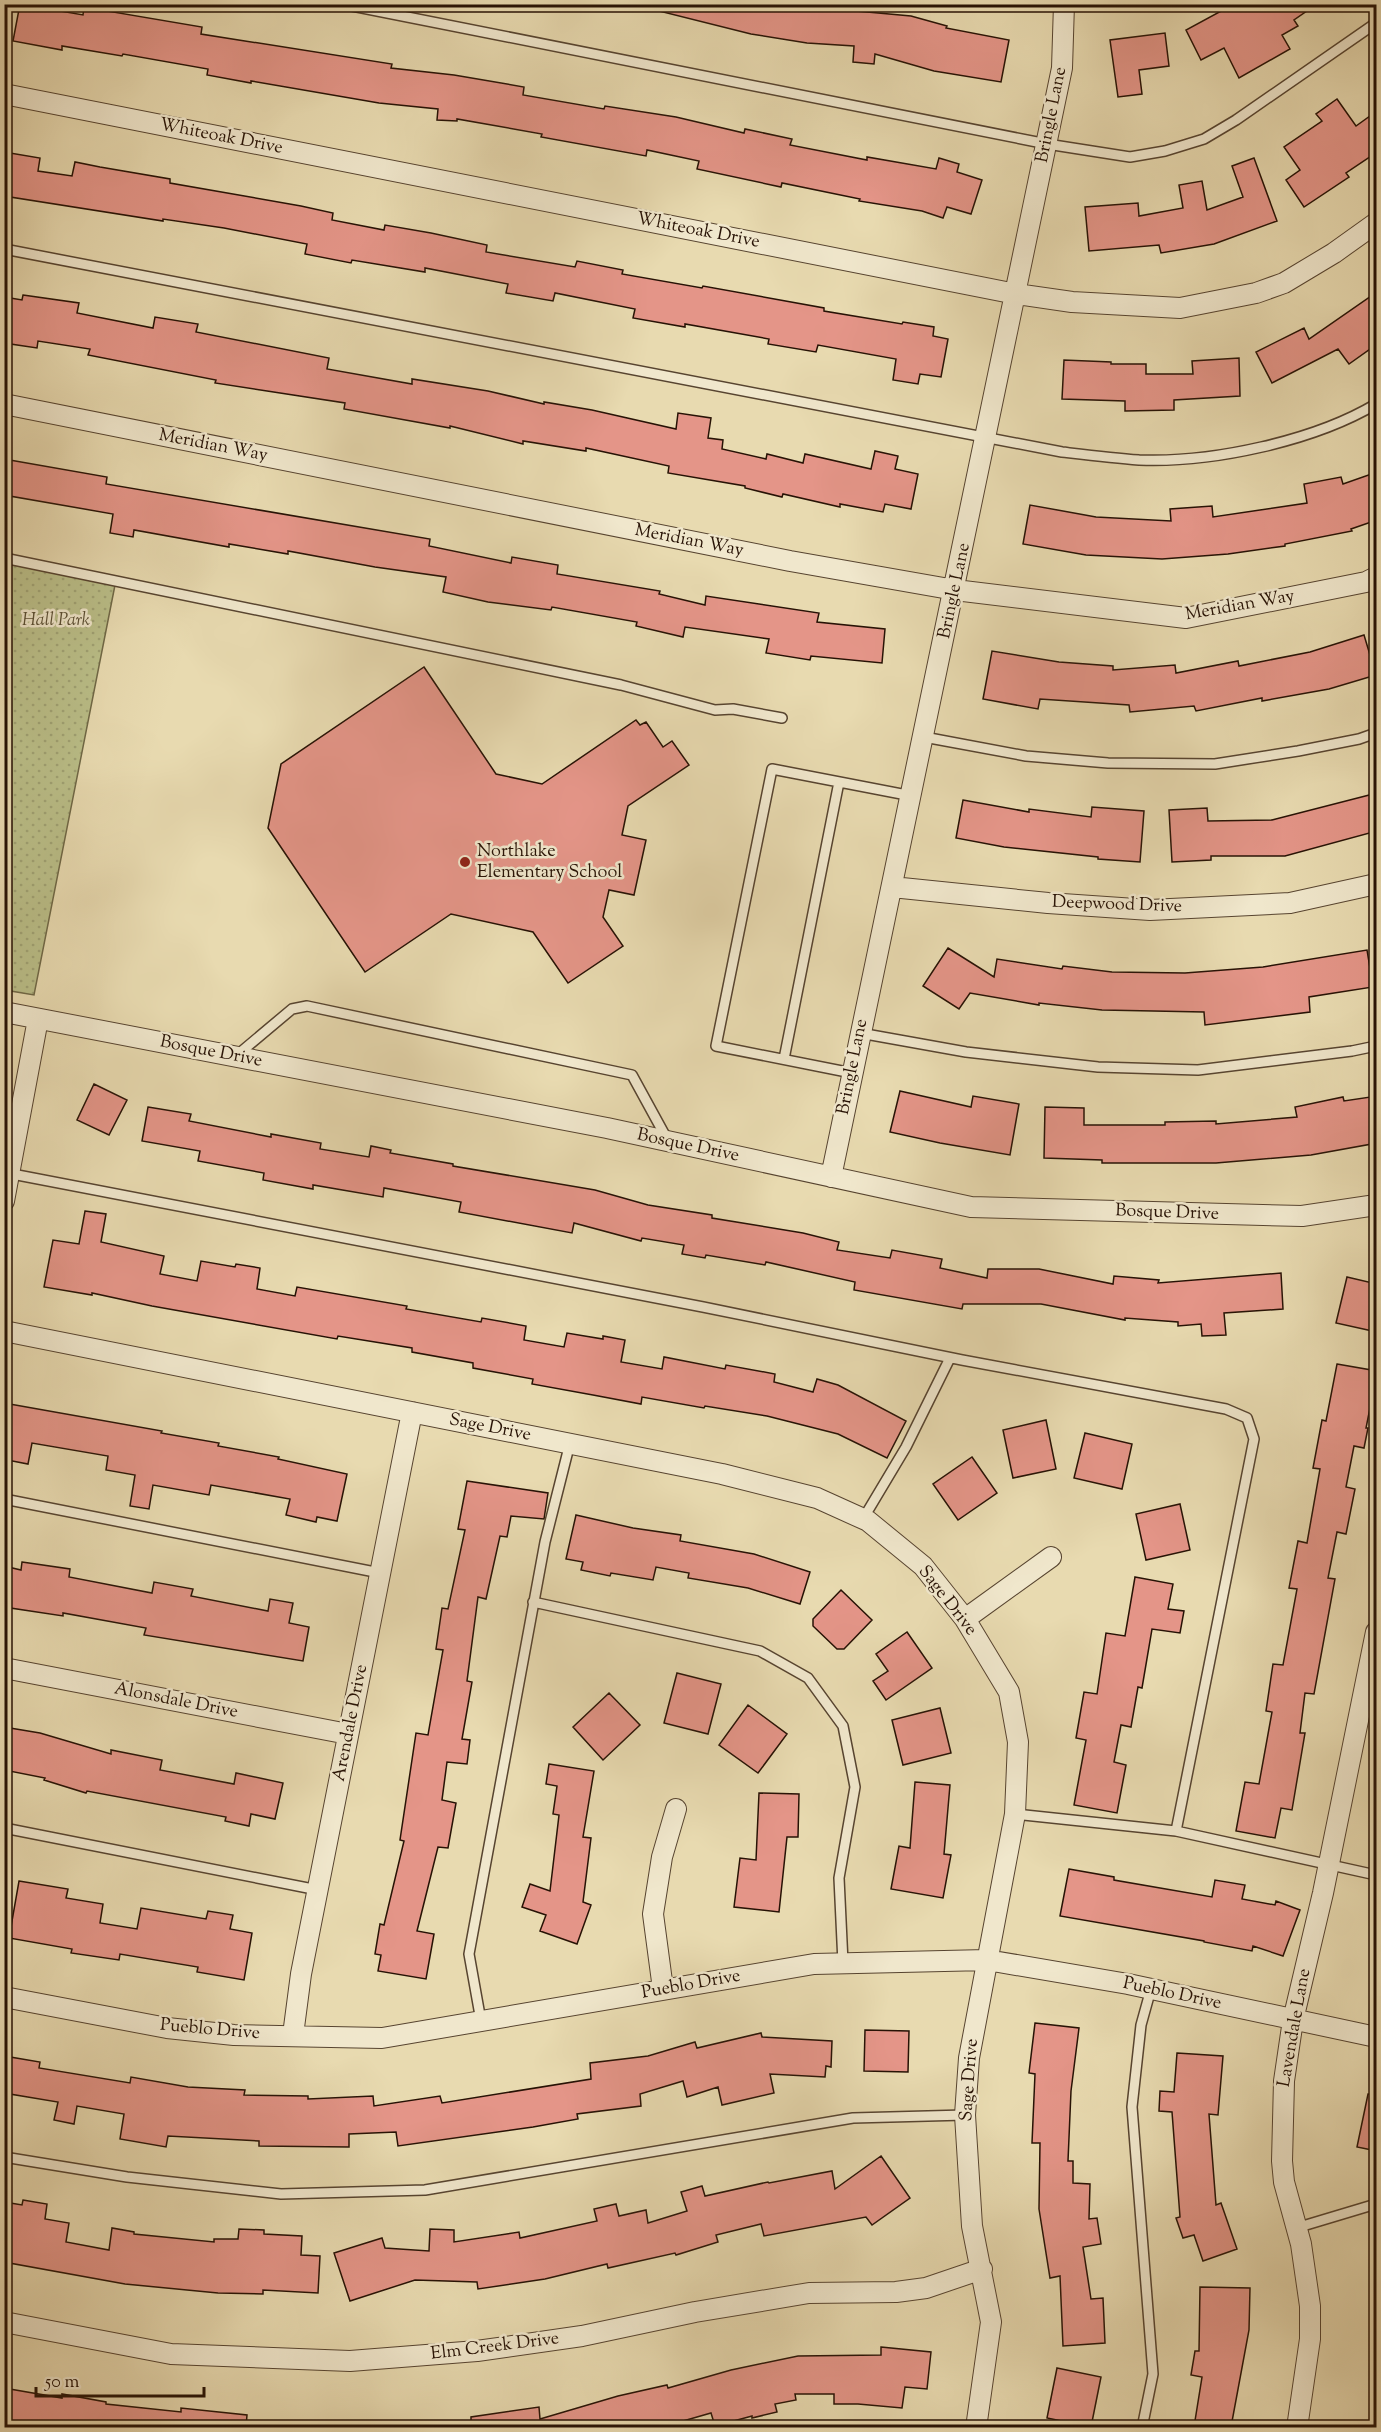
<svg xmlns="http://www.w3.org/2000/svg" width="1381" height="2432" font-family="'Sorts Mill Goudy',serif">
  <defs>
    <pattern id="grass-dots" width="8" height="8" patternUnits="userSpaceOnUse" patternTransform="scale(1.5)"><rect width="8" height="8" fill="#babe88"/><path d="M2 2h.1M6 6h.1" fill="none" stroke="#a0a274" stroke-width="1.8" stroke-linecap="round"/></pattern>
  </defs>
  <rect width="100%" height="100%" fill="#e8dab0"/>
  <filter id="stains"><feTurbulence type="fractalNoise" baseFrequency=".00333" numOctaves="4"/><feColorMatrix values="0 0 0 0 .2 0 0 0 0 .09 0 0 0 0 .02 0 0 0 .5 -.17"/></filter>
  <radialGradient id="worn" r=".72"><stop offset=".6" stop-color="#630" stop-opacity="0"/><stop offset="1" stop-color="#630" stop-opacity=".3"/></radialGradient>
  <path fill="url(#grass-dots)" stroke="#706846" stroke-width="1.5" d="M4 559 116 580 34 995 5 990Z"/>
  <path fill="#e49588" stroke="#271205" stroke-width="1.5" d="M20 4 83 15 84 7 202 27 201 34 392 64 391 68 454 75 524 87 523 95 604 109 605 106 676 117 744 133 745 129 792 139 790 145 867 160V157L936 169 939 158 959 164 957 172 982 180 971 214 947 207 943 218 922 211 859 201 860 199 782 183 781 187 697 169 699 161 647 150 646 156 541 137 542 134 457 119V121L437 120 438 109 379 103 251 81V83L207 75 208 69 123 54 122 56 62 46V50L13 41Z
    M660 4H814L813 7 911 16 947 26 946 28 1009 40 1001 82 934 71 875 54 874 64 853 62 854 46 807 43 751 34 659 11Z
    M1234 4H1317L1294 20 1298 26 1282 35 1290 49 1239 78 1224 48 1201 60 1186 30Z
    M1165 33 1169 66 1139 70 1142 94 1118 97 1110 40Z
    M1337 99 1356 126 1377 111V152L1346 173 1349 177 1304 207 1286 180 1300 170 1284 147 1322 121 1316 114Z
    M4 152 40 158 38 171 72 176 75 162 100 167 170 179V183L301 206 333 213 332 220 384 230 385 225 431 233 487 245 486 252 575 267 577 261 623 270 622 274 702 288 703 286 824 308V311L902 324 903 322 934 327 933 336 948 339 941 377 920 374 918 384 893 380 896 359 818 345 816 352 768 344 769 339 685 324V327L633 318 635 309 555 293 553 301 506 293 508 284 425 268V272L352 260 351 263 305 254 307 244 224 228 163 219V221L4 196Z
    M1254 158 1277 221 1214 244 1161 253 1159 245 1089 251 1085 207 1138 203 1139 216 1183 208 1179 185 1202 181 1207 210 1243 197 1232 166Z
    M1377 292V344L1349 364 1338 349 1272 383 1256 352 1304 328 1309 339Z
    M23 295 79 303 77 313 153 328 155 317 198 324 196 332 329 358 327 369 412 384V379L488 391 544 404V402L592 410 676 429 678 413 711 418 708 438 723 440 722 449 766 459 767 454 803 463 805 454 871 469 875 451 898 456 895 469 918 474 911 509 885 504 883 512 840 504V507L783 494 782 497 745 488V486L668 473 669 466 586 448V451L523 441V444L450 426V428L344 409 345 403 215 383 216 380 88 355 90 349 38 341 37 348 4 343V297L22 300Z
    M1239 358 1240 396 1174 400V410L1125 411V401L1062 399 1064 360 1111 362V364H1146V374H1193L1192 361Z
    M4 459 107 477 106 484 430 539 429 546 511 563 512 557 558 565 557 574 660 591 659 594 705 605 706 596 819 613 817 622 885 629 882 663 811 656 810 660 766 653 769 639 685 627 683 637 636 626 637 622 552 607 551 610 488 602 443 592 446 577 375 567 288 551V554L229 544V547L134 530 133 537 110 533 113 514 4 495Z
    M1377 472V520L1351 529 1352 531 1285 544V546L1228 554 1162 559 1086 555 1023 544 1030 505 1096 517 1171 521 1170 509 1212 506 1213 517 1307 503 1304 484 1341 477 1343 484Z
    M1364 635 1376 675 1329 689 1262 701V698L1196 711 1194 706 1130 712 1129 705 1040 699 1038 709 983 699 992 651 1059 662 1113 666V670L1175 665 1176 673 1238 661 1239 666 1310 652Z
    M424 667 496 774 542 784 636 720 640 725 646 722 663 747 672 741 689 765 628 806 622 835 646 840 634 895 609 890 603 917 623 946 568 983 533 932 451 914 365 972 268 828 281 764Z
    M1377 793V831L1285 856H1211V860L1172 862 1169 810 1207 808 1208 821 1272 820Z
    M963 800 1029 812V809L1091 817 1092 807 1144 811 1140 862 1098 859V857L1004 847 956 838Z
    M948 948 994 977 997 959 1062 969 1063 966 1112 972 1185 973 1263 967 1367 950 1373 987 1309 997 1310 1012 1205 1025 1204 1012 1102 1010 1039 1003V1005L970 993 959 1009 923 986Z
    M94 1084 127 1100 109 1135 77 1120Z
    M900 1091 971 1107 973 1096 1019 1104 1010 1155 940 1143 890 1132Z
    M1377 1096V1143L1311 1155 1216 1163H1102V1160L1044 1158 1045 1107 1084 1108V1125H1165V1122L1216 1121V1124L1297 1117 1295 1107 1343 1097 1344 1101Z
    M148 1107 191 1114 189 1121 271 1137V1134L321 1143 320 1149 369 1157 371 1146 391 1150 390 1153 453 1164V1166L595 1190 648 1205 712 1215V1218L803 1233 839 1242 837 1250 890 1258 892 1250 942 1259 940 1268 987 1278 988 1269H1039L1113 1284 1114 1276 1159 1280 1158 1283 1281 1273 1283 1309 1224 1313 1226 1335 1202 1336 1201 1324 1178 1326V1322L1125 1318V1320L1041 1304H963L962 1309 854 1290 855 1282 766 1262 765 1265 706 1255 705 1258 682 1254 684 1245 642 1238 641 1241 574 1223 572 1233 459 1212 461 1202 384 1188 383 1197 313 1185V1189L263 1180 264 1173 198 1161 200 1151 142 1141Z
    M85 1211 106 1214 101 1242 164 1256 160 1274 197 1281 201 1261 235 1267 236 1264 260 1268 257 1289 295 1296 297 1287 407 1306 406 1309 481 1322 482 1318 526 1326 524 1340 564 1347 567 1333 603 1339V1336L625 1340 621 1362 662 1369 664 1357 725 1369 726 1365 775 1374 774 1382 813 1392 817 1379 838 1385 906 1421 887 1458 838 1434 767 1416 705 1406 704 1408 642 1397 641 1404 593 1395 532 1384 533 1379 473 1368V1363L412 1352V1348L338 1336 337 1339 152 1306 92 1293V1295L44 1287 53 1240 79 1244Z
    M1347 1277 1377 1284V1332L1336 1323Z
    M1337 1364 1377 1371V1373L1366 1428H1368L1364 1448 1354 1446 1346 1487 1355 1489 1346 1534 1337 1532 1328 1578 1335 1579 1314 1694 1305 1693 1300 1733H1305L1292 1810 1281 1808 1275 1838 1236 1831 1245 1782 1259 1784 1272 1712 1266 1711 1273 1664 1283 1665 1297 1589 1289 1588 1298 1541 1307 1543 1320 1469 1313 1468 1322 1420 1326 1421Z
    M4 1403 162 1431 161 1433 219 1443 218 1446 279 1457 278 1459 347 1474 337 1521 317 1517 316 1522 286 1515 290 1499 211 1485 209 1495 153 1485 149 1509 130 1506 135 1475 106 1470 108 1456 32 1443 28 1464 7 1460 11 1439 4 1438Z
    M1046 1420 1056 1469 1013 1478 1003 1430Z
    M1085 1433 1132 1444 1122 1489 1074 1478Z
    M972 1457 997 1493 958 1520 933 1484Z
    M467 1481 548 1493 544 1519 511 1516 507 1537 500 1536 486 1599 478 1597 467 1681 472 1682 462 1739 470 1740 467 1764 447 1762 442 1800 456 1803 448 1848 438 1847 417 1931 434 1934 426 1979 378 1971 381 1955 375 1954 380 1924 384 1925 404 1841 400 1840 416 1733 428 1735 443 1650 436 1649 442 1608 448 1609 465 1530 458 1529Z
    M1180 1504 1190 1550 1146 1560 1136 1514Z
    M576 1515 633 1528 681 1535 680 1541 754 1554 810 1572 800 1604 748 1588 688 1578 689 1573 656 1567 653 1580 611 1573 610 1576 581 1570 583 1562 566 1559Z
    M22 1562 70 1569 69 1577 152 1593 154 1582 193 1589 191 1596 268 1611 270 1599 293 1603 289 1623 309 1627 303 1661 144 1635 146 1628 63 1613V1616L4 1607V1566L21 1570Z
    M1135 1577 1173 1584 1168 1609 1184 1611 1180 1633 1152 1629 1142 1688 1138 1687 1131 1727 1121 1725 1114 1762 1126 1765 1117 1813 1074 1805 1086 1740 1076 1738 1084 1692 1097 1694 1106 1633 1125 1636Z
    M841 1590 872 1620 844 1649H837L813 1626V1619Z
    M907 1632 932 1668 886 1700 873 1681 888 1671 876 1654Z
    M677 1673 721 1684 708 1734 664 1723Z
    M609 1693 640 1725 603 1760 573 1727Z
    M748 1705 787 1734 758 1773 719 1745Z
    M940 1708 951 1753 903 1765 892 1720Z
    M4 1727 40 1733 111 1754V1750L162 1760 160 1770 234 1784 236 1773 283 1783 275 1819 251 1814 249 1826 225 1821 226 1817 87 1791 86 1793 44 1780 45 1778 4 1770Z
    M549 1764 594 1771 583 1837 591 1838 583 1902 591 1905 577 1944 540 1931 546 1915 522 1907 530 1884 550 1891 559 1815 553 1814 557 1786 546 1784Z
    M915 1782 950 1785 944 1854 951 1855 943 1898 891 1889 899 1846 910 1848Z
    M759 1793 799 1794 798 1837H787L779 1912 734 1907 740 1858 756 1860Z
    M1069 1869 1114 1877V1880L1212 1897 1215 1880 1245 1885 1242 1899 1275 1905 1276 1901 1300 1910 1283 1956 1253 1946 1252 1951 1204 1942V1941L1060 1916Z
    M19 1881 68 1889 66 1898 103 1904 100 1923 137 1929 141 1908 206 1919 208 1911 233 1915 230 1929 252 1933 244 1980 197 1972 198 1967 120 1954 119 1960 71 1953 72 1949 9 1938Z
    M1035 2023 1079 2028 1071 2091 1068 2161H1073V2183L1090 2184 1089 2219 1097 2218 1101 2244 1083 2247 1091 2299 1103 2298 1105 2343 1063 2346 1060 2276 1050 2278 1039 2209 1040 2143H1032L1035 2074 1029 2073Z
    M865 2030 909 2031 908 2072 864 2071Z
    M761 2033 762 2037 832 2041 831 2067 826 2066 825 2077 770 2074 774 2093 722 2105 718 2087 687 2097 683 2081 640 2094 641 2106 577 2114 578 2119 533 2127 398 2146 396 2132 349 2134V2147L259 2146V2141L168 2136 166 2147 120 2139 124 2114 77 2106 74 2124 54 2120 58 2102 4 2093V2056L40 2062 39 2068 130 2083 131 2077 188 2087 245 2090 244 2095 308 2096V2099L373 2096 374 2106 440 2096 442 2103 591 2079 590 2063 648 2056 695 2042 697 2048Z
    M1177 2053 1223 2056 1218 2115 1209 2114 1216 2205 1221 2203 1237 2249 1203 2261 1194 2235 1183 2238 1176 2218 1180 2217 1172 2112 1159 2111 1160 2091 1174 2092Z
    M1368 2094 1377 2095V2151L1357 2147Z
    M881 2156 910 2198 872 2225 866 2217 764 2236 761 2224 716 2235 718 2242 676 2255 675 2253 608 2268 607 2264 545 2279 478 2289 477 2282 415 2280 350 2301 334 2253 382 2238 385 2248 429 2251 430 2229 454 2230V2242L519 2232 520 2238 597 2221 594 2209 616 2204 619 2216 646 2210 648 2223 687 2211 681 2192 702 2186 705 2196 768 2182 769 2183 832 2171 835 2189Z
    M23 2200 47 2204 45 2219 69 2223 66 2242 109 2250 112 2228 134 2232V2234L214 2242V2239H238L239 2229 264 2230V2234L302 2236 301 2255 320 2256 318 2293 263 2290V2294L218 2293 125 2284 4 2262V2202L22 2205Z
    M1200 2287 1250 2288 1249 2330 1231 2427H1194L1202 2377 1191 2375 1195 2351H1199Z
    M881 2347 931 2352 927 2389 905 2387 902 2408 858 2404H834V2394H795L796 2400 775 2404 777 2412 752 2418V2416L715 2426 711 2413 676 2423 677 2427H471V2417L539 2407 540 2419 618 2396 667 2385 668 2388 731 2370 798 2356 881 2355Z
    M1057 2368 1101 2377 1091 2427 1047 2418Z
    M4 2388 62 2398V2394L106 2402V2404L181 2412V2408L247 2415 246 2427H4Z"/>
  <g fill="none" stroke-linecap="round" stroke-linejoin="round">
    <defs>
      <path id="service" d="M342 4 1047 144 1130 157 1165 151 1204 139 1236 120 1376 23
        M4 249 1062 452C1088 455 1113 458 1139 460 1212 463 1314 441 1376 404
        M4 558 621 685 715 710 733 709 782 718
        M924 737 1026 756 1108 763 1215 764 1298 751 1359 739 1376 733
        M860 1033 966 1052 1098 1067 1198 1070 1352 1051 1376 1046
        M236 1056 292 1009 307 1006 632 1075 667 1139
        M784 1059 839 782
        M852 1073 716 1046 772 769 912 796
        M7 1173 703 1307 962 1360 1226 1409 1247 1418 1254 1439 1176 1831
        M4 1499 380 1573
        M863 1519 906 1447 950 1358
        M533 1602 760 1651 808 1678 843 1726 855 1787 839 1878 843 1963
        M1015 1814 1176 1831 1376 1875
        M4 1828 318 1890
        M481 2021 469 1954 545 1542 570 1443
        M4 2157 127 2177 281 2194 425 2190 853 2118 965 2115
        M1296 2228 1376 2204
        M1142 2428 1153 2374 1132 2107 1141 2025 1151 1989"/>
      <path id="minor" d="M4 94 1016 294 1072 302 1180 308 1256 293 1284 283 1334 253 1376 223
        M4 404 790 561 955 590 1186 618 1366 582 1376 577
        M892 887 1048 903 1150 910 1290 903 1376 884
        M4 1012 607 1128 971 1207 1302 1216 1376 1205
        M831 1177 1062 68 1064 4
        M4 1201 38 1019
        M4 1331 722 1474 817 1498 868 1521 923 1566 965 1619 1009 1692 1018 1742 1015 1814 969 2058 965 2115 972 2226 991 2322 976 2428
        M965 1619 1051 1557
        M4 1668 348 1734
        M663 1989 653 1914 662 1857 676 1809
        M4 1997 167 2028 234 2035 382 2038 814 1964 987 1960 1128 1984 1376 2037
        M293 2035 301 1974 412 1412
        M4 2322 171 2354 350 2361 477 2351 582 2336 695 2312 809 2293 896 2292 926 2288 982 2269
        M1297 2428 1310 2339V2306L1301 2244 1284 2182 1282 2161 1284 2081 1293 2020 1323 1893 1376 1632"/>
    </defs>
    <use href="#service" stroke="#574430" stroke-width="12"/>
    <use href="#minor" stroke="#574430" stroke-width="22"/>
    <use href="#service" stroke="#f0e7cc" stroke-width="9"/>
    <use href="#minor" stroke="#f0e7cc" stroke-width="20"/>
  </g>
  <circle fill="#8f2418" stroke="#f0e7cc" stroke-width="2" cx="465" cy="862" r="6"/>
  <g text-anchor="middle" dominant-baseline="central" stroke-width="5" stroke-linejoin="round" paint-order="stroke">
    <g font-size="18" fill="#271205" stroke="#f0e7cc">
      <text transform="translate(1052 115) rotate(-79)">Bringle Lane</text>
      <text transform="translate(221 137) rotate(11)">Whiteoak Drive</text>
      <text transform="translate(698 231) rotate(11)">Whiteoak Drive</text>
      <text transform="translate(213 446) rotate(11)">Meridian Way</text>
      <text transform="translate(689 541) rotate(11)">Meridian Way</text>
      <text transform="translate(955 591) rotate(-78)">Bringle Lane</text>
      <text transform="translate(1240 606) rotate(-10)">Meridian Way</text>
      <text transform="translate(1117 905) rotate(2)">Deepwood Drive</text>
      <text transform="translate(211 1052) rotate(11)">Bosque Drive</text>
      <text transform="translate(853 1067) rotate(-79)">Bringle Lane</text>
      <text transform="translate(688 1146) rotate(12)">Bosque Drive</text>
      <text transform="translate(1167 1213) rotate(2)">Bosque Drive</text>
      <text transform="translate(490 1428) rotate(11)">Sage Drive</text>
      <text transform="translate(947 1601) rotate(52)">Sage Drive</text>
      <text transform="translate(176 1701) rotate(11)">Alonsdale Drive</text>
      <text transform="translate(351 1723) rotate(-79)">Arendale Drive</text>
      <text transform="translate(691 1985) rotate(-10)">Pueblo Drive</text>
      <text transform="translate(1172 1994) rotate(12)">Pueblo Drive</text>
      <text transform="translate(1295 2028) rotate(-80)">Lavendale Lane</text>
      <text transform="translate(210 2030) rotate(5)">Pueblo Drive</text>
      <text transform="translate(970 2080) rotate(-86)">Sage Drive</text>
      <text transform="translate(495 2347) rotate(-7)">Elm Creek Drive</text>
    </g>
    <g font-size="18" font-style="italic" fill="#5a4e33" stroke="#f0e7cc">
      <text x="56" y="621">Hall Park</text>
    </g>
    <g font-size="18" fill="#271205" stroke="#f0e7cc" text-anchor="start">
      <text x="477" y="852">Northlake<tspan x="477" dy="21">Elementary School</tspan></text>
    </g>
  </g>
  <rect width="1381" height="2432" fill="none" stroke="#e8dab0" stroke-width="24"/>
  <rect x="6" y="6" width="1369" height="2420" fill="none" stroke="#271205" stroke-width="3"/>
  <rect x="12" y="12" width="1357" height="2408" fill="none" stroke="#271205" stroke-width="1.5"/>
  <path d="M36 2387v9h168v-9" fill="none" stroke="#271205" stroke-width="3"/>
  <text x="45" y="2387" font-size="18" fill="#271205" stroke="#f0e7cc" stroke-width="4.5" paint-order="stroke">50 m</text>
  <rect width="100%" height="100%" filter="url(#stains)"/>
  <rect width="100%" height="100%" fill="url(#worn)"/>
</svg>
